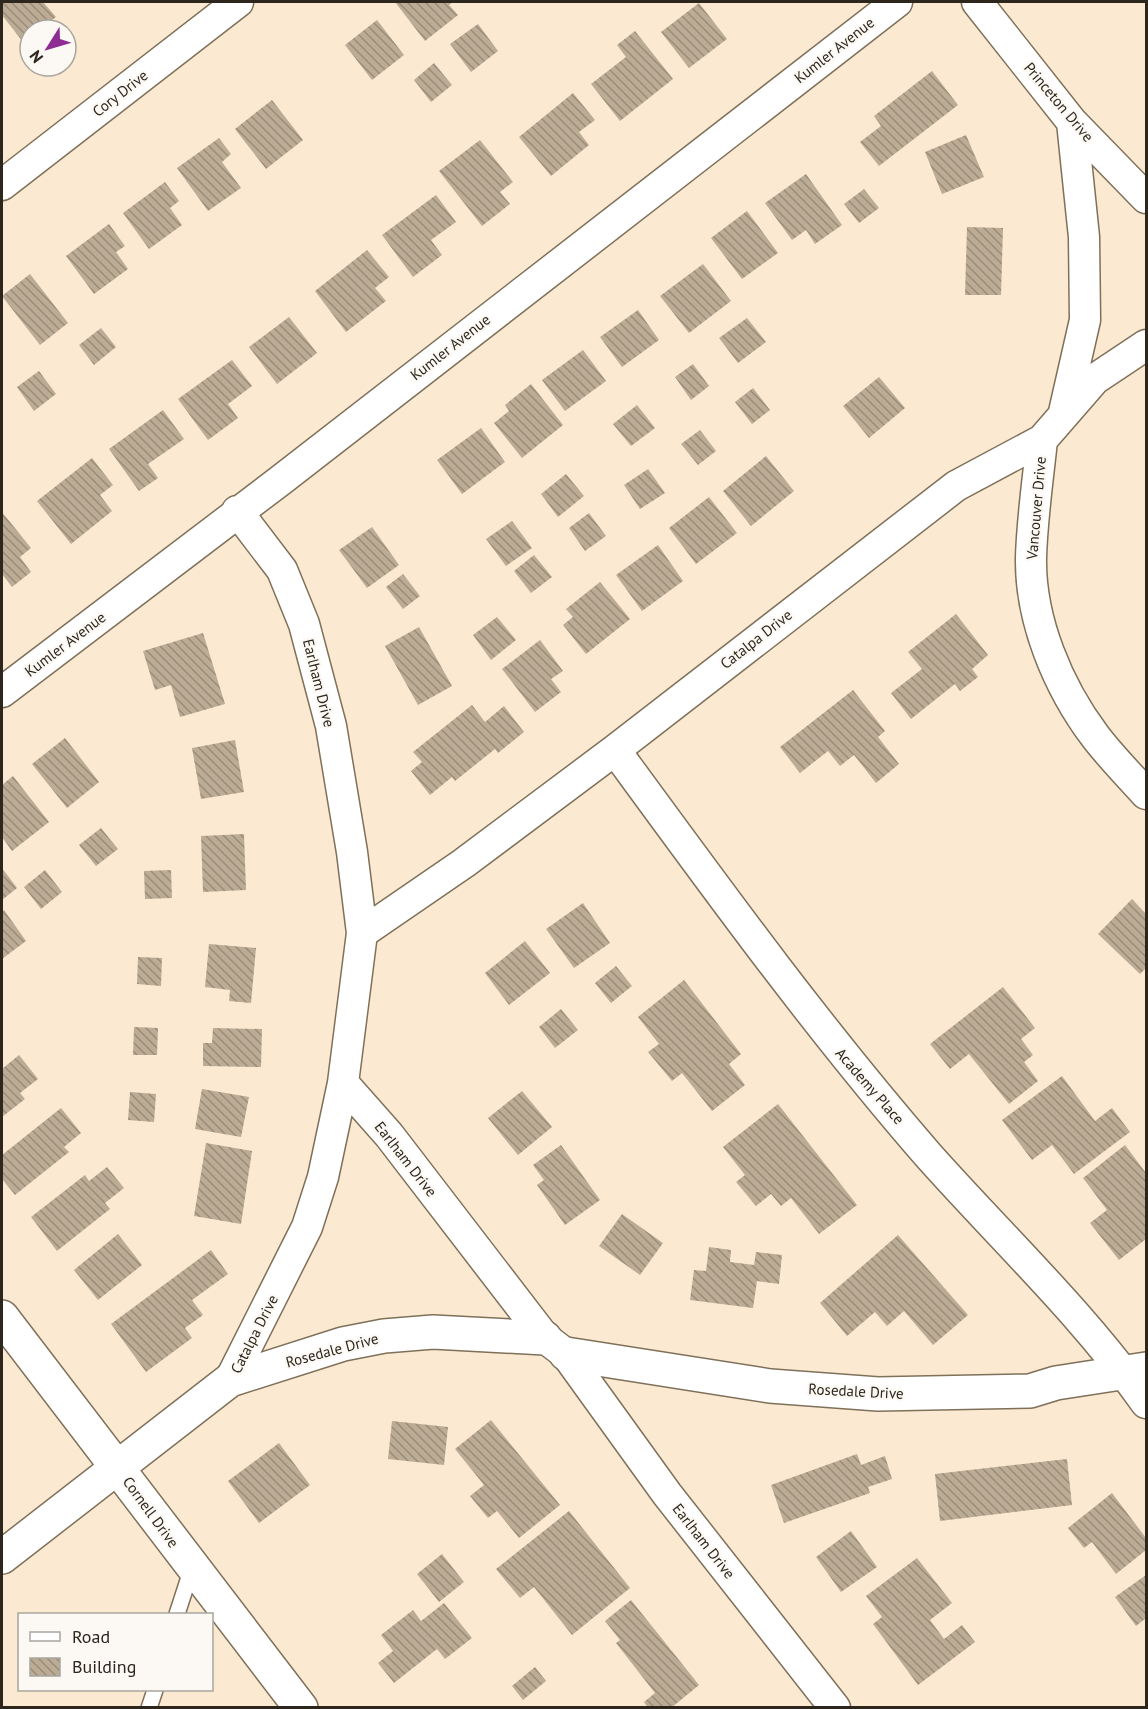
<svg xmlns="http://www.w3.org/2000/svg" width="1148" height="1709" font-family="'PT Sans',sans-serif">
  <defs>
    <pattern id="building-back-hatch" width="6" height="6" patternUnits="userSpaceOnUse" patternTransform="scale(1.5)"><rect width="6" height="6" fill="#bcac95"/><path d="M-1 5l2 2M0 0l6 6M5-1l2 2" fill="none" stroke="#998c79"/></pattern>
  </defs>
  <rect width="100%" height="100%" fill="#fbead1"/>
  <path fill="url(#building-back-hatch)" d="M2 2H43L56 17 39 30H30V37L23 42 2 15Z
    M395 2H453L449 5 458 15 425 41Z
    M699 3 727 39 689 68 661 32Z
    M377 20 404 55 372 80 345 45Z
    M478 24 498 51 471 72 450 44Z
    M635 31 673 79 620 121 591 84 626 57 617 45Z
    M434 63 452 85 431 102 414 80Z
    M932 71 958 105 879 166 860 142 881 126 874 116Z
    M573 93 595 120 579 132 589 145 551 176 519 137Z
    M272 100 303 140 266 169 235 129Z
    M966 135 984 177 942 194 925 152Z
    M219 138 231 154 222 162 241 188 208 211 177 168Z
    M480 140 513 182 500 192 510 204 482 226 439 171Z
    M806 174 842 225 815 244 806 230 792 240 765 203Z
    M165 182 179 201 170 208 182 225 149 249 123 213Z
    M864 189 879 208 859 223 844 204Z
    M436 195 456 222 431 240 442 255 413 277 382 235Z
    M747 211 778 253 742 279 711 238Z
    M109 224 125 246 116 252 128 269 94 294 66 256Z
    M967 227 1003 228 1001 295H965Z
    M367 250 389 277 375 288 386 301 346 332 315 291Z
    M703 264 731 301 689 333 660 296Z
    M30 274 68 323 40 345 2 296Z
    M638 310 659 340 622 367 600 337Z
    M289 317 317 353 277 384 249 347Z
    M747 318 766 342 738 363 719 338Z
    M101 328 116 347 94 365 79 345Z
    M583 350 606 381 565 411 542 380Z
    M232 360 252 386 228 404 238 418 208 440 178 399Z
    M693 364 709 386 691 400 675 377Z
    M39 371 56 394 34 411 17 387Z
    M879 377 905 408 869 438 843 406Z
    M531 384 563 425 522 458 494 423 509 411 505 405Z
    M753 388 770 410 752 424 735 402Z
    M637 405 655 428 631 446 613 424Z
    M163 410 184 439 148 464 158 478 139 491 109 449Z
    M481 428 505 462 462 494 437 460Z
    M700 430 716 451 698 465 681 444Z
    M766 456 794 491 751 526 723 491Z
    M92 458 113 485 100 495 112 511 71 544 37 501Z
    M648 469 665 493 640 509 624 485Z
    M566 474 584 496 558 517 541 494Z
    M709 497 737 533 696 564 669 528Z
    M2 512 31 548 20 557 31 572 12 587 2 574Z
    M589 513 606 536 585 551 569 528Z
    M512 521 532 548 506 566 486 539Z
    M372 527 399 565 367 588 339 550Z
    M658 545 683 581 642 611 616 575Z
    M534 555 552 577 531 593 514 571Z
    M403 574 420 596 403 609 386 587Z
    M600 582 630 619 586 654 563 625 573 617 566 609Z
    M956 614 988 655 972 669 978 677 960 691 955 684 911 719 891 693 922 669 908 652Z
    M497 617 516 640 491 660 473 635Z
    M419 627 452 686 418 705 385 646Z
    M203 633 225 704 180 717 171 685 155 690 143 651Z
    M540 640 563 671 551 679 561 692 535 712 502 669Z
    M853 690 885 731 878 737 899 764 876 783 854 755 840 766 828 751 800 773 780 747Z
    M472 705 485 722 504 706 524 732 498 753 495 749 455 781 452 777 430 795 411 771 422 762 413 752Z
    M65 738 99 782 67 808 32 764Z
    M235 740 244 792 201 799 192 748Z
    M13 776 49 822 12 851 2 837V785Z
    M101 828 118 849 96 866 79 845Z
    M244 834 246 890 203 892 201 836Z
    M2 868 17 888 2 900Z
    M45 870 62 892 41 909 24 887Z
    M171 870 172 898 145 899 144 871Z
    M1132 899 1146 914V968L1140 974 1098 934Z
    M583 903 610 943 574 968 546 929Z
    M4 910 26 941 2 959V912Z
    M525 941 550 973 509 1005 485 973Z
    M209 944 256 948 251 1003 229 1001 230 990 205 987Z
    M138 957 162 958 161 986 137 984Z
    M616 966 632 986 611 1003 595 983Z
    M684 980 741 1054 729 1064 745 1085 712 1111 682 1073 672 1081 648 1052 659 1044 638 1017Z
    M1003 987 1035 1028 1021 1039 1033 1055 1024 1062 1038 1081 1009 1104 969 1054 950 1069 930 1044Z
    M561 1009 578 1030 555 1048 539 1027Z
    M134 1027 158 1028 157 1055H133Z
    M213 1028 262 1029 261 1067 203 1066V1043H212Z
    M19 1055 38 1079 20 1093 25 1099 2 1117V1069Z
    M1062 1076 1095 1121 1112 1108 1130 1132 1074 1174 1052 1145 1032 1160 1002 1120Z
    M202 1089 249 1097 241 1137 195 1129Z
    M522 1091 552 1127 518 1155 488 1118Z
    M130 1092 156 1094 154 1122 128 1120Z
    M778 1104 857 1205 819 1234 791 1198 781 1206 771 1194 756 1206 736 1182 745 1175 723 1147Z
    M61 1108 81 1133 64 1147 69 1152 15 1195 2 1179V1155Z
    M206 1143 252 1151 241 1224 194 1216Z
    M561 1145 600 1200 565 1225 537 1185 544 1180 533 1165Z
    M1125 1145 1146 1173V1239L1119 1260 1090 1223 1107 1210 1083 1178Z
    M107 1167 124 1188 105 1203 110 1209 57 1251 31 1217 85 1175 89 1181Z
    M622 1214 663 1243 640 1275 599 1246Z
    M118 1234 142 1265 98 1300 74 1270Z
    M898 1235 968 1315 933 1345 904 1311 887 1326 875 1312 847 1336 820 1303Z
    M709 1247 731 1250 730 1262 754 1265 756 1252 782 1255 779 1284 757 1281 753 1308 690 1300 694 1270 706 1271Z
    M211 1250 228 1274 192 1300 203 1315 185 1328 192 1338 146 1372 111 1324Z
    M491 1420 560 1505 519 1538 497 1511 488 1518 470 1496 484 1485 455 1449Z
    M392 1421 448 1427 444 1465 388 1459Z
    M279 1443 310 1485 259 1523 228 1481Z
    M857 1454 861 1465 885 1456 892 1479 868 1487 870 1493 784 1523 771 1485Z
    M1067 1459 1072 1505 940 1521 935 1474Z
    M1112 1493 1146 1538V1550L1116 1574 1092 1542 1084 1548 1068 1528Z
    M569 1511 630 1588 572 1635 534 1587 520 1598 496 1569Z
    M851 1531 877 1567 841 1592 816 1557Z
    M442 1554 464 1582 439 1602 417 1574Z
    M917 1558 952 1603 930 1620 944 1639 962 1625 975 1642 918 1685 873 1624 882 1617 866 1596Z
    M1146 1575V1618L1136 1626 1115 1597Z
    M631 1600 699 1685 671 1708H648L644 1702 655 1693 616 1643 620 1640 605 1621Z
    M444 1603 472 1638 445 1659 437 1649 394 1683 378 1663 393 1651 381 1635 413 1610 421 1621Z
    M535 1667 546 1681 523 1700 512 1686Z"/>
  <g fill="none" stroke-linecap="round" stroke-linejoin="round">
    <defs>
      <path id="service" d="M177 1614 192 1568
        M149 1708 155 1690"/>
      <path id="minor" d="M977 2 1072 122 1146 198
        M2 185 238 2
        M1064 412 1085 320 1084 237 1072 122
        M1042 440C1038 479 1032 519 1031 558 1030 620 1058 687 1095 736 1110 756 1129 775 1146 794
        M237 511 282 570 304 624 331 726 352 852 362 933 343 1083 389 1135 545 1338 566 1354 667 1494 835 1708
        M2 692 281 480 897 2
        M615 750C716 888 816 1026 928 1155 1001 1237 1082 1313 1146 1403
        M362 933 464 863 615 750 956 486 1042 440 1095 379 1146 345
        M230 1380 307 1227 323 1177 343 1083"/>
      <path id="tertiary" d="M2 1317 301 1708
        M566 1354 770 1386 878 1394 1030 1391 1056 1383 1146 1369
        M2 1557 230 1380 343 1344 384 1336 433 1332 545 1338"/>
    </defs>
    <use href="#service" stroke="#7f705a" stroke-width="18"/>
    <use href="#minor" stroke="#7f705a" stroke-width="33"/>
    <use href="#tertiary" stroke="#7f705a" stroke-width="36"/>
    <use href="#service" stroke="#fff" stroke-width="15"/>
    <use href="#minor" stroke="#fff" stroke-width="30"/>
    <use href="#tertiary" stroke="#fff" stroke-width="33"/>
  </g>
  <g text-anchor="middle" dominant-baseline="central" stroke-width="4.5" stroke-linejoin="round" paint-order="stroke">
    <g font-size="15" fill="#2c261d" stroke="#fcf9f4">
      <text transform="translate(834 50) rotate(-38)">Kumler Avenue</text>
      <text transform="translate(120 93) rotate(-38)">Cory Drive</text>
      <text transform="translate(1059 102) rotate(50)">Princeton Drive</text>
      <text transform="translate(450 347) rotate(-38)">Kumler Avenue</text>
      <text transform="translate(1036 508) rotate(-85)">Vancouver Drive</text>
      <text transform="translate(756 639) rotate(-38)">Catalpa Drive</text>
      <text transform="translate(65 644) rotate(-37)">Kumler Avenue</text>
      <text transform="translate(319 683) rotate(76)">Earlham Drive</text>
      <text transform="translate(870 1086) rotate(49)">Academy Place</text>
      <text transform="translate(406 1159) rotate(52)">Earlham Drive</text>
      <text transform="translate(254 1334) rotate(-63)">Catalpa Drive</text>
      <text transform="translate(332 1350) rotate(-15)">Rosedale Drive</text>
      <text transform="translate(856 1391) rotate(3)">Rosedale Drive</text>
      <text transform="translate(151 1512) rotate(54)">Cornell Drive</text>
      <text transform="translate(704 1541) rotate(52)">Earlham Drive</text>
    </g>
  </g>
  <rect width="1148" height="1709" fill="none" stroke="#2c261d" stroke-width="6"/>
  <rect x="18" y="1613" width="195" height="78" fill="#fcf9f4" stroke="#a9a59e" stroke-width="1.5"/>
  <rect x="30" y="1632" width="30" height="9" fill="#ffffff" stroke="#a9a59e" stroke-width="1.5"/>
  <text x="72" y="1643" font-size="18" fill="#2c261d">Road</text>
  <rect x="30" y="1658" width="30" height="18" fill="url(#building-back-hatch)" stroke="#a9a59e" stroke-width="1.5"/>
  <text x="72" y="1673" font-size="18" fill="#2c261d">Building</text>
  <g transform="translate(48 48) rotate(233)"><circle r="28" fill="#fcf9f4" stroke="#a9a59e" stroke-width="1.5"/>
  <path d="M0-4.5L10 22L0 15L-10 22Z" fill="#8e2c94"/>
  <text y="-9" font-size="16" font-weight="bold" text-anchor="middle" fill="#2c261d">N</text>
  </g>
</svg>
